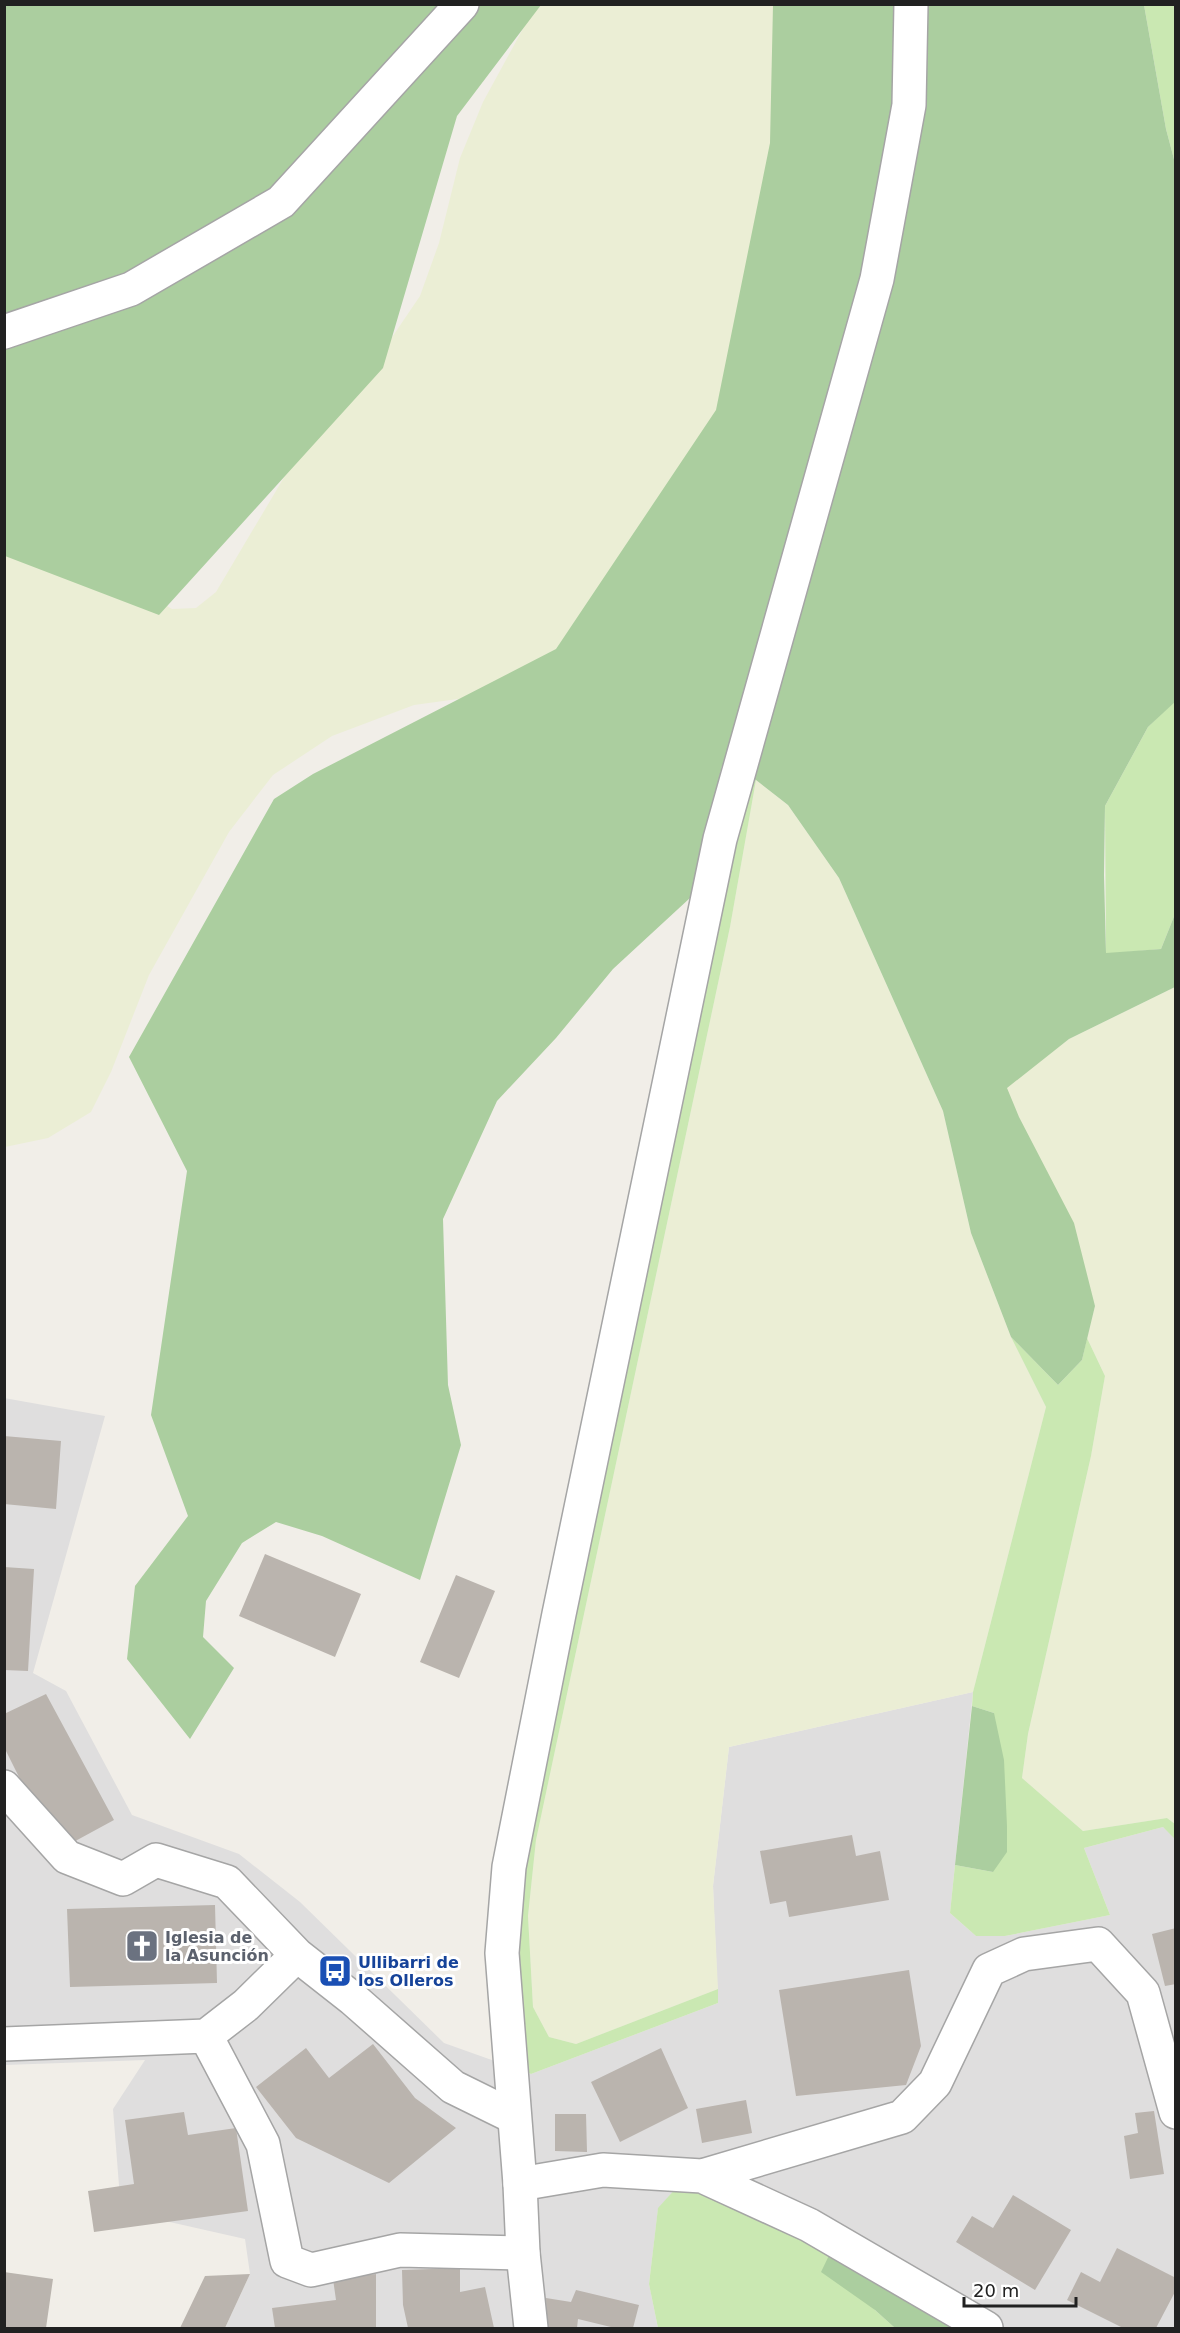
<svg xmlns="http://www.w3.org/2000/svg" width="1180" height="2333" font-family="'DejaVu Sans',sans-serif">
  <rect width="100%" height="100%" fill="#f1eee8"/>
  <path fill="#dfdede" d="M4 1398 105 1416 33 1673 66 1691 132 1815 239 1854 300 1902 444 2043 531 2074 718 2003 713 1886 729 1747 973 1692 950 1913 976 1936H1005L1110 1915 1084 1848 1163 1827 1176 1839 1175 2328H972L677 2187 658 2209 649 2284 658 2328H225L250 2274 245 2239 121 2211 113 2109 145 2060 5 2065Z"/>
  <path fill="#ebeed5" d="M536 5H778L788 145 723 425 563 659 487 695 414 705 332 736 273 775 229 832 149 975 111 1072 91 1112 48 1138 5 1147V528L129 583 172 609 196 608 216 592 308 437 363 380 420 296 439 243 460 158 483 102Z
    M756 780 788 805 839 878 943 1111 971 1233 1011 1337 1046 1407 973 1692 729 1747 713 1886 718 1989 576 2044 549 2037 533 2007 528 1916 536 1840 730 927Z
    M1175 987V1824L1167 1818 1083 1831 1022 1778 1028 1734 1091 1456 1105 1376 1087 1338 1095 1306 1006 1087 1069 1039Z"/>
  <path fill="#cae8b2" d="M1144 5H1175V163L1166 129Z
    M1175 701V914L1161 949 1106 954 1105 806 1148 727Z
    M750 778 756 780 730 927 536 1840 528 1916 533 2007 549 2037 576 2044 718 1989V2003L531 2074 525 2071 516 1985 518 1889 682 1095Z
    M1011 1337 1058 1385 1082 1360 1087 1338 1105 1376 1091 1456 1028 1734 1022 1778 1083 1831 1167 1818 1175 1824V1839L1163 1827 1084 1848 1110 1915 1005 1936H976L950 1913 955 1865 993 1872 994 1713 972 1706 973 1692 1046 1407Z
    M677 2187 736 2197 835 2243 875 2310 895 2328H658L649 2284 658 2208Z"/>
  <path fill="#abce9f" d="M4 5H541L457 116 383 368 159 615 5 556Z
    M773 5H1144L1166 129 1175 163 1176 701 1148 727 1105 806 1104 875 1106 953 1161 949 1175 914V987L1069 1039 1007 1088 1019 1117 1074 1223 1095 1306 1082 1360 1058 1385 1011 1337 971 1233 943 1111 839 878 788 805 756 780 722 766 690 898 613 969 556 1038 497 1101 443 1219 448 1385 461 1445 420 1580 322 1536 276 1522 242 1543 206 1601 203 1637 234 1668 190 1739 127 1659 135 1586 188 1516 151 1415 187 1171 129 1057 274 799 313 774 556 649 716 410 770 143Z
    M972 1706 994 1713 1004 1760 1007 1826V1852L993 1872 955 1865Z
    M835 2243 972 2328H895L875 2310 821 2272Z"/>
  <path fill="#bab4ae" d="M4 1436 61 1441 56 1509 4 1504Z
    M265 1554 361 1594 335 1657 239 1616Z
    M4 1567 34 1569 28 1671 4 1670Z
    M456 1575 495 1591 459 1678 420 1662Z
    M46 1694 114 1820 68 1845 23 1785 4 1747V1714Z
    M852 1835 856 1856 880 1851 889 1900 789 1917 786 1901 770 1904 760 1851Z
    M215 1905 217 1983 70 1987 67 1909Z
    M1176 1928V1984L1165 1986 1152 1934Z
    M909 1970 921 2046 906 2085 796 2096 779 1990Z
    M373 2044 415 2098 456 2128 389 2183 296 2138 256 2087 306 2048 329 2078Z
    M661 2048 688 2108 620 2142 591 2082Z
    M746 2100 752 2133 702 2143 696 2109Z
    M1154 2111 1164 2174 1130 2179 1124 2136 1138 2133 1135 2113Z
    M184 2112 188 2135 236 2128 248 2211 94 2232 88 2191 134 2184 125 2120Z
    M555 2114H586L587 2152 555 2151Z
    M1013 2195 1071 2230 1035 2290 956 2242 972 2216 993 2228Z
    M1117 2248 1176 2278V2290L1156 2328H1123L1067 2300 1081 2272 1100 2282Z
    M460 2268V2292L485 2287 494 2328H408L403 2305 402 2270Z
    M4 2272 53 2279 46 2328 4 2327Z
    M250 2274 225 2328H180L205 2276Z
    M376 2274V2328H275L272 2308 336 2300 333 2279Z
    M576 2290 639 2305 633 2328H615L578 2319 577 2328H547L546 2298 571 2302Z"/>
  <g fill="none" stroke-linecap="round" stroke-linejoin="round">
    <defs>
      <path id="minor" d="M4 1787 67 1857 123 1879 156 1860 227 1882 297 1955 353 1999 453 2087 514 2117
        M206 2036 263 2144 287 2261 311 2270 400 2250 523 2253
        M4 2044 206 2036 246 2005 297 1955
        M702 2176 902 2117 935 2083 989 1970 1024 1954 1098 1944 1143 1993 1176 2112
        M520 2184 603 2170 702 2176 809 2225 986 2328"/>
      <path id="tertiary" d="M4 332 131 289 281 202 462 4
        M531 2328 523 2253 520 2184 502 1953 509 1867 559 1614 720 839 877 279 909 105 911 4"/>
    </defs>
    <use href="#minor" stroke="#a5a5a5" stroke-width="36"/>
    <use href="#tertiary" stroke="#a5a5a5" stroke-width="36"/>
    <use href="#minor" stroke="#fff" stroke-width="33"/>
    <use href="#tertiary" stroke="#fff" stroke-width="33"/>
  </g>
  <defs>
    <symbol id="church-square" viewBox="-11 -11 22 22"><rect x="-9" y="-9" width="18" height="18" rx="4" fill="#6b7280" stroke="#fff"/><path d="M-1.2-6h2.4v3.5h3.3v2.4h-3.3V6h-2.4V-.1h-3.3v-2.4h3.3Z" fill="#fff"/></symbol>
    <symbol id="bus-square" viewBox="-11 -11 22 22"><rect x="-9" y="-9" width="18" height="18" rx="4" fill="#1a4fb4" stroke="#fff"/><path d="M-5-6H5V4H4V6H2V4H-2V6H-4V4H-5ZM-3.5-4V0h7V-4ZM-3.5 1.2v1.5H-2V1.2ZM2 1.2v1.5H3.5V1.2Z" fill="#fff"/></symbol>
  </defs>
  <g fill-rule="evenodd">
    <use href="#church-square" x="123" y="1927" width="38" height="38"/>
    <use href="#bus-square" x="316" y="1952" width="38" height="38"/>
  </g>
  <g text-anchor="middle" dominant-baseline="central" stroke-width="6" stroke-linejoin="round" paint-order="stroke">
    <g font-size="16" font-weight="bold" fill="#5b616d" stroke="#fff" text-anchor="start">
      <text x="165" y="1937">Iglesia de<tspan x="165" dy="18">la Asunción</tspan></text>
    </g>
    <g font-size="16" font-weight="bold" fill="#164399" stroke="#fff" text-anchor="start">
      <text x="358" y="1962">Ullibarri de<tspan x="358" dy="18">los Olleros</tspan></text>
    </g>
  </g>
  <rect width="1180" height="2333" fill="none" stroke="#212121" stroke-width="12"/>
  <path d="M964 2297v9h112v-9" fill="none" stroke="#212121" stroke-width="3"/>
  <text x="973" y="2297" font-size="18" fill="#212121" stroke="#ffffff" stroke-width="4.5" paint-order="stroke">20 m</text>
</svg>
